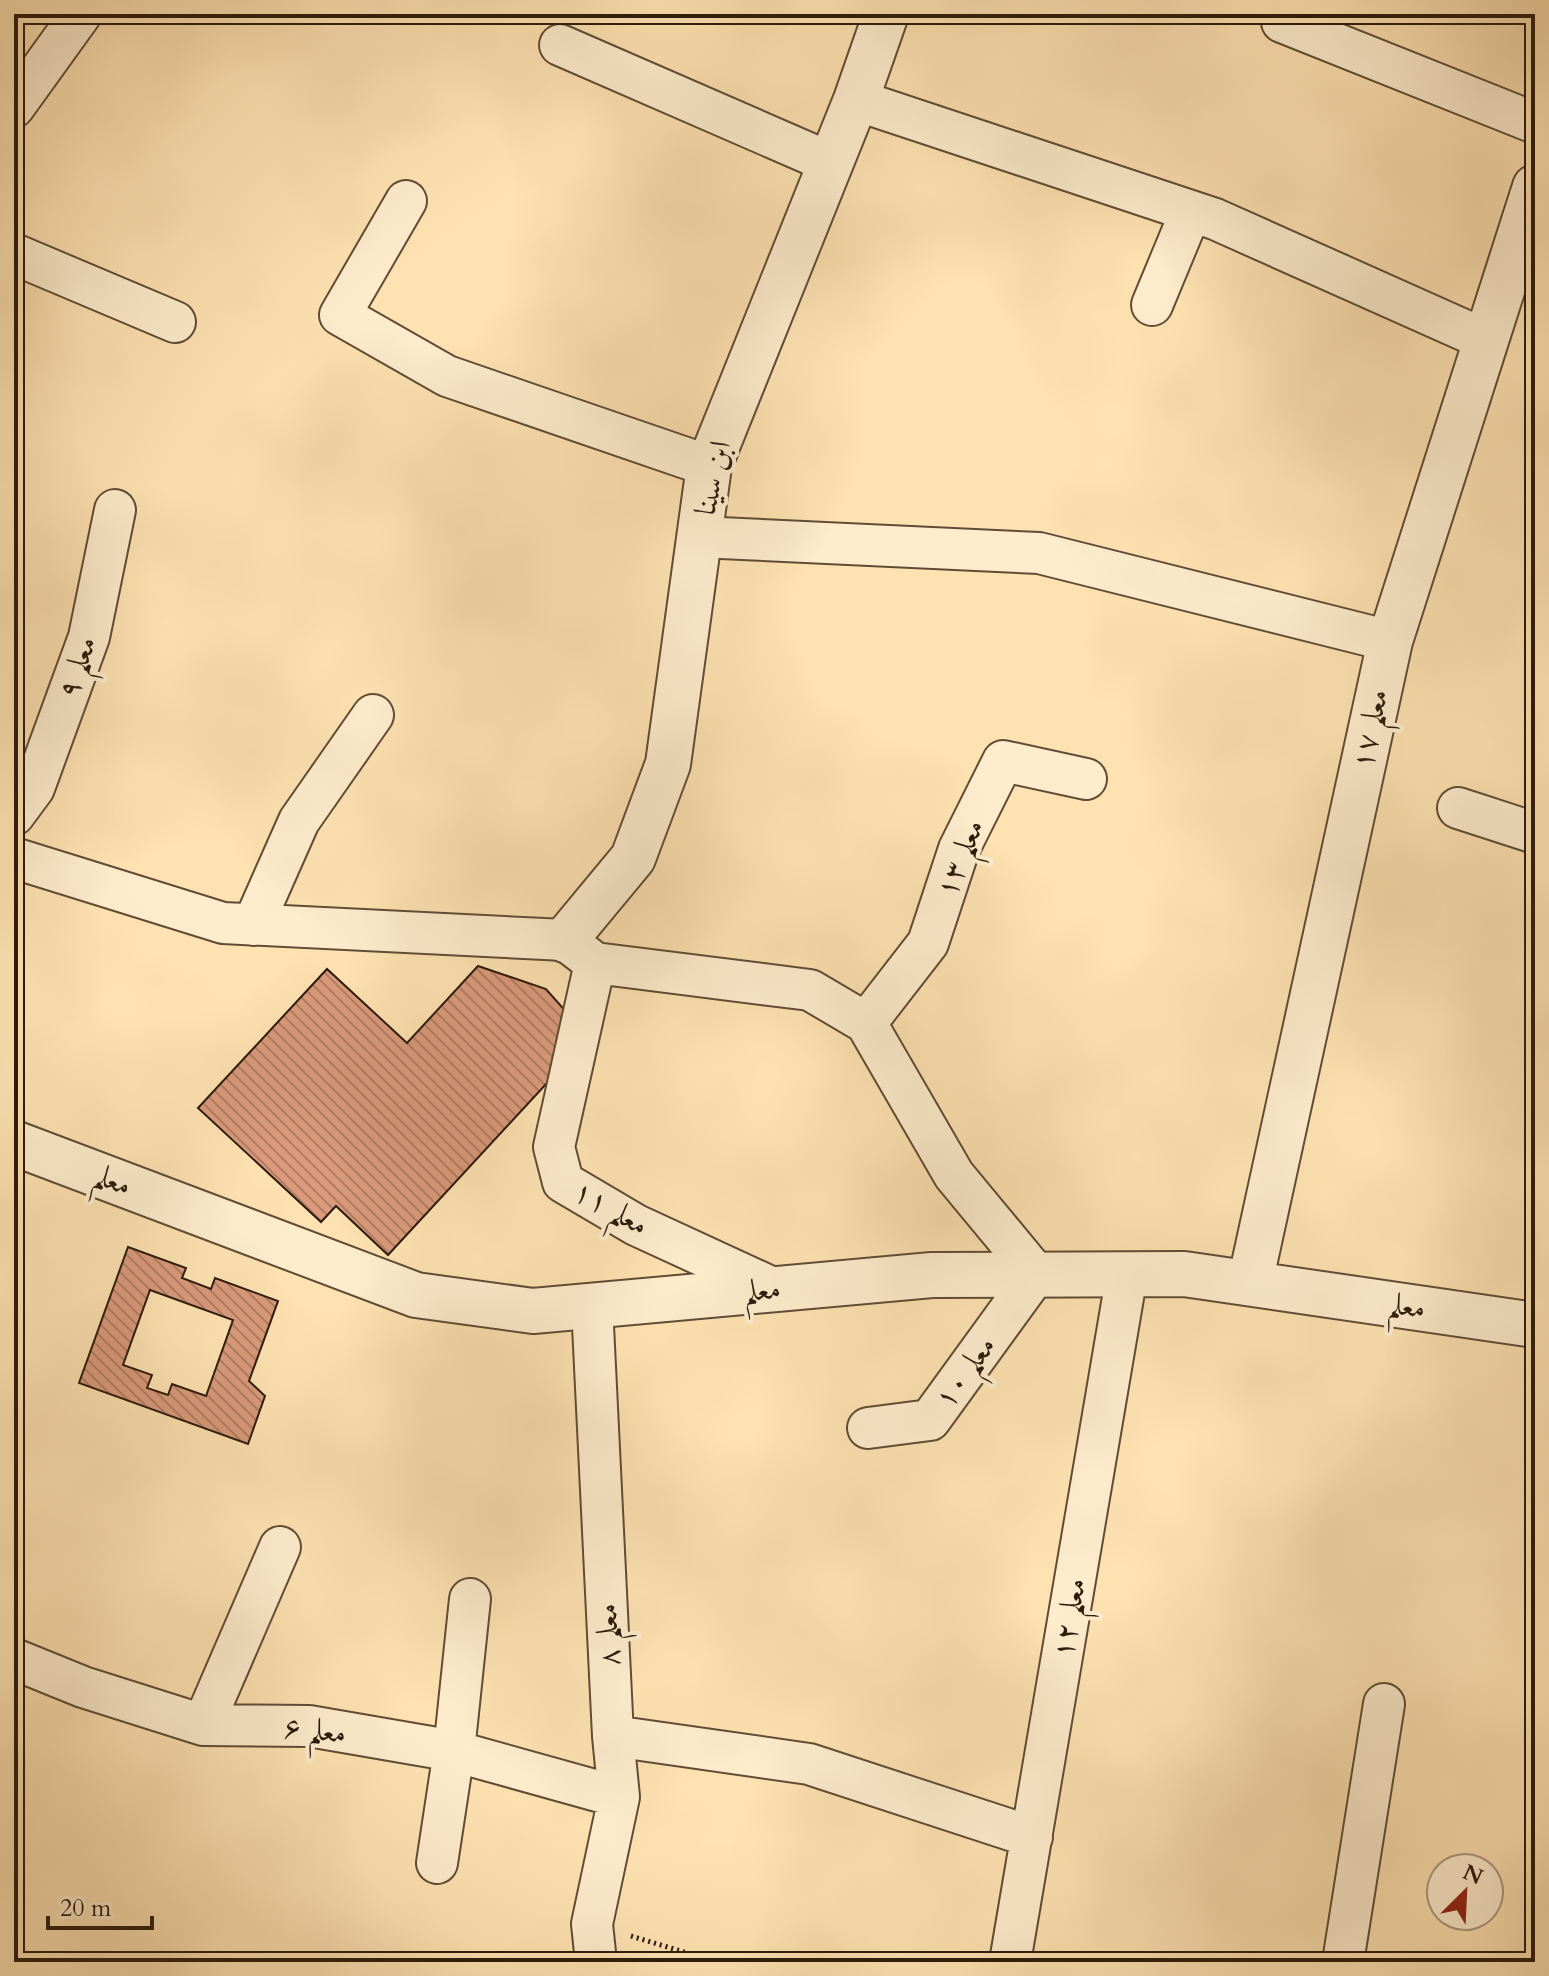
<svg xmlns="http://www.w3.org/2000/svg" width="1549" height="1976" font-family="Cardo,Amiri,serif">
  <defs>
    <pattern id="building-back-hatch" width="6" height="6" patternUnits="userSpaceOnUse" patternTransform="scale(2)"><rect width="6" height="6" fill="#da9a7b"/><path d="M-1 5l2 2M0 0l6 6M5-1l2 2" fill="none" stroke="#b17d63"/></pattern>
  </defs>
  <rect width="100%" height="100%" fill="#fee2b2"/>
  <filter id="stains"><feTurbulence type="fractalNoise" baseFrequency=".0025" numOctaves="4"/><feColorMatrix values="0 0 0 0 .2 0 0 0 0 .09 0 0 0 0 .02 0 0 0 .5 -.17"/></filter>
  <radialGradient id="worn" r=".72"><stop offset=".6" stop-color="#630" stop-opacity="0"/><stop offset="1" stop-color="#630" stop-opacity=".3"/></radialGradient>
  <path fill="url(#building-back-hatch)" stroke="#2c1a0b" stroke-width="2" fill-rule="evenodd" d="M478 966 546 989 569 1015 559 1070 388 1255 336 1206 321 1222 198 1108 327 969 407 1043Z
    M128 1247 186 1268 182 1278 211 1289 215 1278 278 1301 249 1381 265 1396 248 1444 79 1383ZM150 1290 233 1320 206 1396 172 1384 168 1395 147 1388 152 1375 123 1365Z"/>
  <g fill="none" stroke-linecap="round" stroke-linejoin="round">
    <defs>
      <path id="minor" d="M1282 22 1535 123
        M560 45 831 163
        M856 100 1215 219 1486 340
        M14 107 81 14
        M406 201 340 315 447 376 709 466
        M14 254 175 322
        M1152 305 1191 211
        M699 537 1039 553 1390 641
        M1458 808 1535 833
        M14 815 34 788 89 637 115 510
        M14 858 223 923 565 940 595 963 810 990 866 1023 954 1175 1036 1274 930 1420 868 1428
        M253 925 299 821 373 715
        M595 963 554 1147 563 1182 636 1225 775 1289
        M866 1023 928 943 959 849 1003 761 1086 779
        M592 1305 613 1736 619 1797 592 1924 596 1962
        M14 1659 83 1687 203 1725 309 1726 454 1751 619 1797
        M203 1725 280 1547
        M613 1736 809 1764 1032 1837
        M437 1863 454 1751 470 1599
        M1010 1962 1127 1274
        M1343 1962 1384 1704"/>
      <path id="tertiary" d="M565 940 633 858 668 764 709 466 856 100 886 14
        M14 1143 416 1295 533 1311 932 1275 1184 1274 1535 1325
        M1250 1283 1390 641 1535 187"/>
    </defs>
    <use href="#minor" stroke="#604c35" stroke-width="44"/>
    <use href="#tertiary" stroke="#604c35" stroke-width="48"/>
    <path stroke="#2c1a0b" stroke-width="5" stroke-dasharray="2 4" stroke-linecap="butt" d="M631 1936 717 1962"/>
    <use href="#minor" stroke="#feeccd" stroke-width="40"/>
    <use href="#tertiary" stroke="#feeccd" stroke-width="44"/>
  </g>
  <g text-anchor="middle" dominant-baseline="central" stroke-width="8" stroke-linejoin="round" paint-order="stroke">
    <g font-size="30" fill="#2c1a0b" stroke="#feeccd">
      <text transform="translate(713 478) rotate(-77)">ابن سینا</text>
      <text transform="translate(77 667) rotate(-71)">معلم ۹</text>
      <text transform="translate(1370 729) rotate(-78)">معلم ۱۷</text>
      <text transform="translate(960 858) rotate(-68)">معلم ۱۳</text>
      <text transform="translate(113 1180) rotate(21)">معلم</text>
      <text transform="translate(611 1208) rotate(29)">معلم ۱۱</text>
      <text transform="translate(762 1290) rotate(-5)">معلم</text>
      <text transform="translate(1407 1306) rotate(8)">معلم</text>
      <text transform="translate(965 1372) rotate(-54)">معلم ۱۰</text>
      <text transform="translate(1069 1618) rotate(-80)">معلم ۱۲</text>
      <text transform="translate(608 1635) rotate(-93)">معلم ۸</text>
      <text transform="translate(315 1730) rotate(6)">معلم ۶</text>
    </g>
  </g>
  <rect width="1549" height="1976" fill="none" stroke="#fee2b2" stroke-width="48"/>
  <rect x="16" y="16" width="1517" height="1944" fill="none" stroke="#2c1a0b" stroke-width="4"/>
  <rect x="24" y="24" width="1501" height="1928" fill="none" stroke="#2c1a0b" stroke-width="2"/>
  <g transform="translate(1465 1892) rotate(24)"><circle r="38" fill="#feeccd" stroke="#aa987f" stroke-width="2"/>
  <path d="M0-6L14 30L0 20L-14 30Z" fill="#8f2418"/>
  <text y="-12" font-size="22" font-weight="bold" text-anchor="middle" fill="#2c1a0b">N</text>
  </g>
  <path d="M48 1916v12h104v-12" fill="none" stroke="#2c1a0b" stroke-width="4"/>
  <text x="60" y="1916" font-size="24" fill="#2c1a0b" stroke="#feeccd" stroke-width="6" paint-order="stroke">20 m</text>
  <rect width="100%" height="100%" filter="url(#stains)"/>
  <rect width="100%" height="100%" fill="url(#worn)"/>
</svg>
